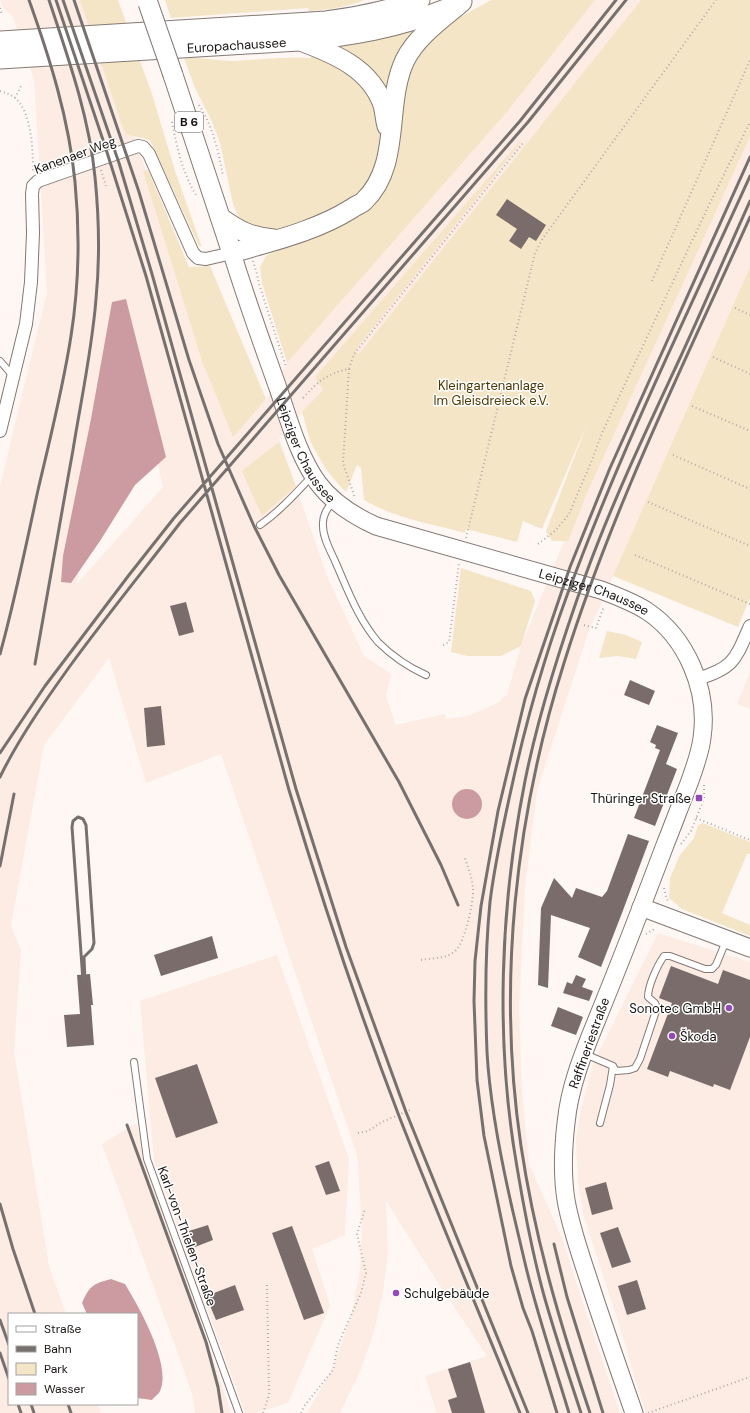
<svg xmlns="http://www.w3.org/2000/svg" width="750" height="1413" font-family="'DM Sans',sans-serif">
  <rect width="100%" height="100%" fill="#fff7f4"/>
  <path fill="#fcece4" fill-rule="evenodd" d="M0 0H88L181 274 209 271 265 402 287 363 507 112 595 0H641L358 355 323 390 279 438 327 576 364 656 391 674 386 696 396 725 444 714 446 719 468 716 500 702 503 697 507 695 521 646 583 495 750 130V267L588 633 537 791 525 888 519 1008 522 1091 529 1164 563 1240 575 1279 620 1413H437L425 1376 487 1356 442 1289 386 1201 388 1252 383 1293 373 1335 361 1369 340 1413H307L334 1366 352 1313 360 1269 362 1225 357 1155 221 754 146 783 109 658 44 745 11 926 21 951 14 1052 49 1266 66 1314H9V1404H98L101 1413H0V486L47 292 34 80 13 17 4 9ZM126 326 163 487 77 584 106 415Z
    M750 672V709L737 704Z
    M658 933 750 962V1413H646L634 1377 626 1346 583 1214 578 1182 576 1139 582 1105 593 1064Z
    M277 955 349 1159 345 1235 312 1249 330 1305 288 1403 256 1413H245L154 1161 140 1001Z
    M136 1123 231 1413H195L192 1393 102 1144Z"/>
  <path fill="#f5e5c7" d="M80 0H118L152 94 176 174 202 247 199 246 150 140 125 134Z
    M165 0H365C347 7 328 10 309 11L308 8 171 18Z
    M491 0H595L507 112 287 363 262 283 260 267 266 256 282 247 336 228 354 217 373 200 410 59 451 22Z
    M641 0H750V137L587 493 568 541H552L546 531 587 424 542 529 523 521 517 542 466 529 465 533C432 524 394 518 364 500L361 468 357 465 346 492C331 478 319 460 310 440 307 431 305 421 302 412L323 390 315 377 521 140 519 145 356 349 358 355Z
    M431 22 388 93 327 46Z
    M311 56 340 65 363 84 372 97 381 133 378 161 368 182 361 190 343 205 322 214 274 231 247 225 239 218 233 204 220 143 212 122 195 88 184 58C201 57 217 61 234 61 260 60 285 56 311 58Z
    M148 170 189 267 210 266 266 399 233 437 202 361 143 171Z
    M750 267V598L738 627 613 576Z
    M279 442 296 486 262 516 242 471Z
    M461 568 531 591 535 601 521 646 501 656H467L451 652Z
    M607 631 626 635 642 642 636 659 618 656 599 658Z
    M703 823 750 842V854H747L722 913 750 925V936L682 909 669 898 670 878 680 855 694 838 698 825Z"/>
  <path fill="#cc9ba2" d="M126 299 166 457 135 485 100 541 71 583 61 582 63 556 91 419 112 302Z
    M452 804a15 15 0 1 1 30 0a15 15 0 1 1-30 0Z
    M111 1279 125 1284C139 1307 172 1365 160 1391 159 1394 154 1397 152 1400L137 1398V1314H87L82 1303C90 1285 93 1284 111 1279Z"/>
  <path fill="#796c6b" d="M507 199 546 225 536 241 529 237 521 249 509 241 517 229 496 215Z
    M186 602 194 632 179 636 170 606Z
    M630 680 655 691 649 705 624 695Z
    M161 706 165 745 147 747 144 708Z
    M657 725 678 733 666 764 677 769 655 826 634 818 660 750 655 748 656 745 650 742Z
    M628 834 649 841 622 913 601 967 578 957 590 928 551 915 548 988 538 985 541 908 554 878 572 898 576 888 602 897 607 891Z
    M212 936 218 958 161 976 154 955Z
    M671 966 718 984 723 970 750 980V1037L730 1090 714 1084 713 1087 670 1071 668 1077 647 1069 672 1003 659 998Z
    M90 974 93 1005H91L94 1045 67 1047 64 1015 80 1014 77 975Z
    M576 975 586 979 582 987 593 991 589 1001 563 993 567 982 572 984Z
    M558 1007 583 1017 576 1035 551 1026Z
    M197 1064 218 1123 176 1138 155 1078Z
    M329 1161 340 1191 326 1195 315 1166Z
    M606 1182 613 1209 592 1215 585 1188Z
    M208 1225 213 1240 195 1247 189 1231Z
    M292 1226 324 1313 304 1320 272 1233Z
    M618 1227 631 1262 612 1268 600 1233Z
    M637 1280 646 1309 627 1315 618 1286Z
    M235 1285 244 1310 216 1320 206 1296Z
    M470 1362 485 1413H452L448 1400 457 1397 448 1369Z"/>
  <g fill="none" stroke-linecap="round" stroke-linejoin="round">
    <defs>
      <path id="lane" d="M0 361 13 376
        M333 501C327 509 322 516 323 526 323 538 330 550 335 561 347 588 358 619 378 642 392 656 408 667 426 675
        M260 525C280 511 295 494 312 476
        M585 1054 613 1066 616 1071 629 1070 635 1068 640 1059 657 1008 655 1003 648 997C648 986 657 966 664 956H670L705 969H712L716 965 726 941
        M134 1062 147 1159 239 1413
        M600 1123 610 1085 613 1066"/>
      <path id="street" d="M0 431 26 324 31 282 33 233 32 194 33 186 38 181 138 146 143 147 149 154 193 253 198 258 206 259 232 253
        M697 679C734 668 735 660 750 626"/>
      <g id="secondary">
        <path id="s1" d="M232 253C246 299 262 343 278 388 289 420 298 455 318 483 333 503 354 516 376 526L601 590C617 596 633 602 647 611 687 638 709 690 702 738 700 754 694 770 688 786 680 806 673 825 665 845 645 898 625 950 604 1002 588 1042 570 1081 566 1123 563 1149 562 1175 566 1200 571 1229 581 1256 590 1284 604 1327 619 1370 634 1413"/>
        <path d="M641 907 750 948"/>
      </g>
      <g id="primary">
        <path d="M0 41 326 21C358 17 389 10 420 0"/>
        <path d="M303 42C335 54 371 69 383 105 385 112 385 119 387 126"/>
        <path id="s2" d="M0 59 299 41C351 36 399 28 448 8"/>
        <path d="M173 75 232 253C272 241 316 231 351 209 355 206 361 204 364 201 402 165 384 104 405 60 417 36 442 19 462 2"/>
        <path d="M221 218C239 231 251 237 274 239"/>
      </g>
    </defs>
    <use href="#lane" stroke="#847974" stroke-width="8"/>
    <use href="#street" stroke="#847974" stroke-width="14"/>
    <use href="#secondary" stroke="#847974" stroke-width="19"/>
    <use href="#primary" stroke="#847974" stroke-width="21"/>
    <path stroke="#b2aba9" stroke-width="2" stroke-dasharray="1 3" stroke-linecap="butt" d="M0 8 2 15
      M0 91C5 93 10 94 14 97 32 111 33 151 33 171
      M15 98 22 84
      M199 105C213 127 218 150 223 176
      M172 122C177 147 182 172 196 195
      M101 170 106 186
      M253 261 257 274 259 284 286 367
      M652 281 750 60
      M735 308 750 315
      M713 357 750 374
      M349 369 343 463 355 498
      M303 398C318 382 325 374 349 369L354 354 523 143
      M692 406 750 431
      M673 455 750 489
      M648 502 750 546
      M466 538 535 253 543 238 716 0
      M538 544 556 530 569 514 592 460 602 433 708 207 750 122
      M635 555 750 604
      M584 625 596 628 604 606
      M443 645 449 642 459 563
      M696 818 750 840
      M681 844 691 831 704 799V784
      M664 888 666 897 669 903
      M646 934 656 928
      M421 960C431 958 445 959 454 952 465 944 474 901 473 888 472 877 468 868 465 858
      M358 1133 368 1131 382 1122 410 1110
      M263 1413 269 1395 267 1285
      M301 1413 305 1405 333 1370 338 1345 361 1293 366 1273 357 1234 365 1209
      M648 1413 750 1377"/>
    <use href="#lane" stroke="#fff" stroke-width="6"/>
    <use href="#street" stroke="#fff" stroke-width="12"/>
    <use href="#secondary" stroke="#fff" stroke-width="17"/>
    <use href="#primary" stroke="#fff" stroke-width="19"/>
    <path stroke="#76716e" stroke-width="3" d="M56 0 105 146 146 276 289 790C322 900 358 1009 399 1116 438 1216 480 1314 520 1413
      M63 0 119 163 152 274 296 789 346 947 406 1112 528 1413
      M74 0 139 192 189 360 218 444 254 526 279 575 399 782 441 865 458 905
      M0 654C15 600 26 545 38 490 50 439 63 388 71 336 79 285 80 233 75 182 69 119 50 59 29 0
      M35 664C48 592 60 521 73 450 81 400 92 350 96 299 100 258 99 217 95 177 89 116 68 57 49 0
      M0 753 45 686 129 575 174 518 520 121 616 0
      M0 777C19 738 45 701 70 666 105 618 143 571 180 523L528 122 626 0
      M0 866 14 794
      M83 981 72 827 73 821 78 817 83 819 86 825 94 943 92 949 84 957 85 981
      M127 1125 206 1342 218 1387 222 1413
      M0 1204 13 1249 35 1314
      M554 1244 567 1297 603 1413
      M0 1320 9 1345
      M0 1353 9 1379
      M18 1404 21 1413
      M31 1404 34 1413
      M68 1404 71 1413
      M557 1413 532 1331 523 1308 511 1266 484 1136 477 1080 474 1001 475 961 481 906 498 811 525 699 570 567 610 468 750 157
      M569 1413C554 1363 537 1314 525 1263 521 1246 517 1229 513 1212 501 1160 490 1106 487 1052 485 1002 485 952 490 902 495 861 504 821 513 781 529 709 550 638 577 569 628 435 691 306 750 176
      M581 1413C568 1373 554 1332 543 1292 532 1251 524 1209 517 1167 495 1042 500 906 525 781 539 711 562 641 586 574 613 500 647 429 680 358 704 306 726 254 750 201
      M590 1413C560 1324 535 1239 521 1146 497 985 515 818 564 663 612 509 684 364 750 217"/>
    <defs>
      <path id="primary-bridge" d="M148 3 173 75"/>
    </defs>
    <use href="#primary-bridge" stroke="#847974" stroke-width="21" stroke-linecap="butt"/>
    <use href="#primary-bridge" stroke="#fff" stroke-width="19"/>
  </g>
  <g fill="#9449bb" stroke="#fff" stroke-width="1.5">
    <rect x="695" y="794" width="8" height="8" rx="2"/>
    <circle cx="729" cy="1008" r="4"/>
    <circle cx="672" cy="1036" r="4"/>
    <circle cx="396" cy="1293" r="4"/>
  </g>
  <g text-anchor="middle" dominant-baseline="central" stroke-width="3" stroke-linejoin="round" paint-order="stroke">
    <rect fill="#fff" stroke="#5d5a58" stroke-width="1" x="175" y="112" width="28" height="20" rx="3"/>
    <g font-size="12" font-weight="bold" fill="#171311">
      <text x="189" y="122">B 6</text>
    </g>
    <g font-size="13" fill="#171311" stroke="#fff">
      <text stroke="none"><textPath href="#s2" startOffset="237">Europachaussee</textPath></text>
      <text transform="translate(75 155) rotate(-20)">Kanenaer Weg</text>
      <text stroke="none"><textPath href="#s1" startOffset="211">Leipziger Chaussee</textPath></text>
      <text stroke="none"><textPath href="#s1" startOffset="547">Leipziger Chaussee</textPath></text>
      <text transform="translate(589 1043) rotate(-70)">Raffineriestraße</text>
      <text transform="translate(187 1236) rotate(70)">Karl-von-Thielen-Straße</text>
    </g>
    <g font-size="13" fill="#4e3802" stroke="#fff">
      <text x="491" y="385">Kleingartenanlage<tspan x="491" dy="15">Im Gleisdreieck e.V.</tspan></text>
    </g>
    <g font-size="13" fill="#171311" stroke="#fff" text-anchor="end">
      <text x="691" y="798">Thüringer Straße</text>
      <text x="721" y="1008">Sonotec GmbH</text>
      <text x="680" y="1036" text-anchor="start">Škoda</text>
      <text x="404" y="1293" text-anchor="start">Schulgebäude</text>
    </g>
  </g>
  <rect x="8" y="1313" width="130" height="92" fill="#ffffff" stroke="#a2a1a0"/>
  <rect x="16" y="1326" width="20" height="6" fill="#ffffff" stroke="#a2a1a0"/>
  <text x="44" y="1333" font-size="12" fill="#171311">Straße</text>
  <rect x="16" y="1346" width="20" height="6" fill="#76716e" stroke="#a2a1a0"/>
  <text x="44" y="1353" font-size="12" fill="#171311">Bahn</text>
  <rect x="16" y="1363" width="20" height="12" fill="#f5e5c7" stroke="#a2a1a0"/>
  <text x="44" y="1373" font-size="12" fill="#171311">Park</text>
  <rect x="16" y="1383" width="20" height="12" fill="#cc9ba2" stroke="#a2a1a0"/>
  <text x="44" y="1393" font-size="12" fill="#171311">Wasser</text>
</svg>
